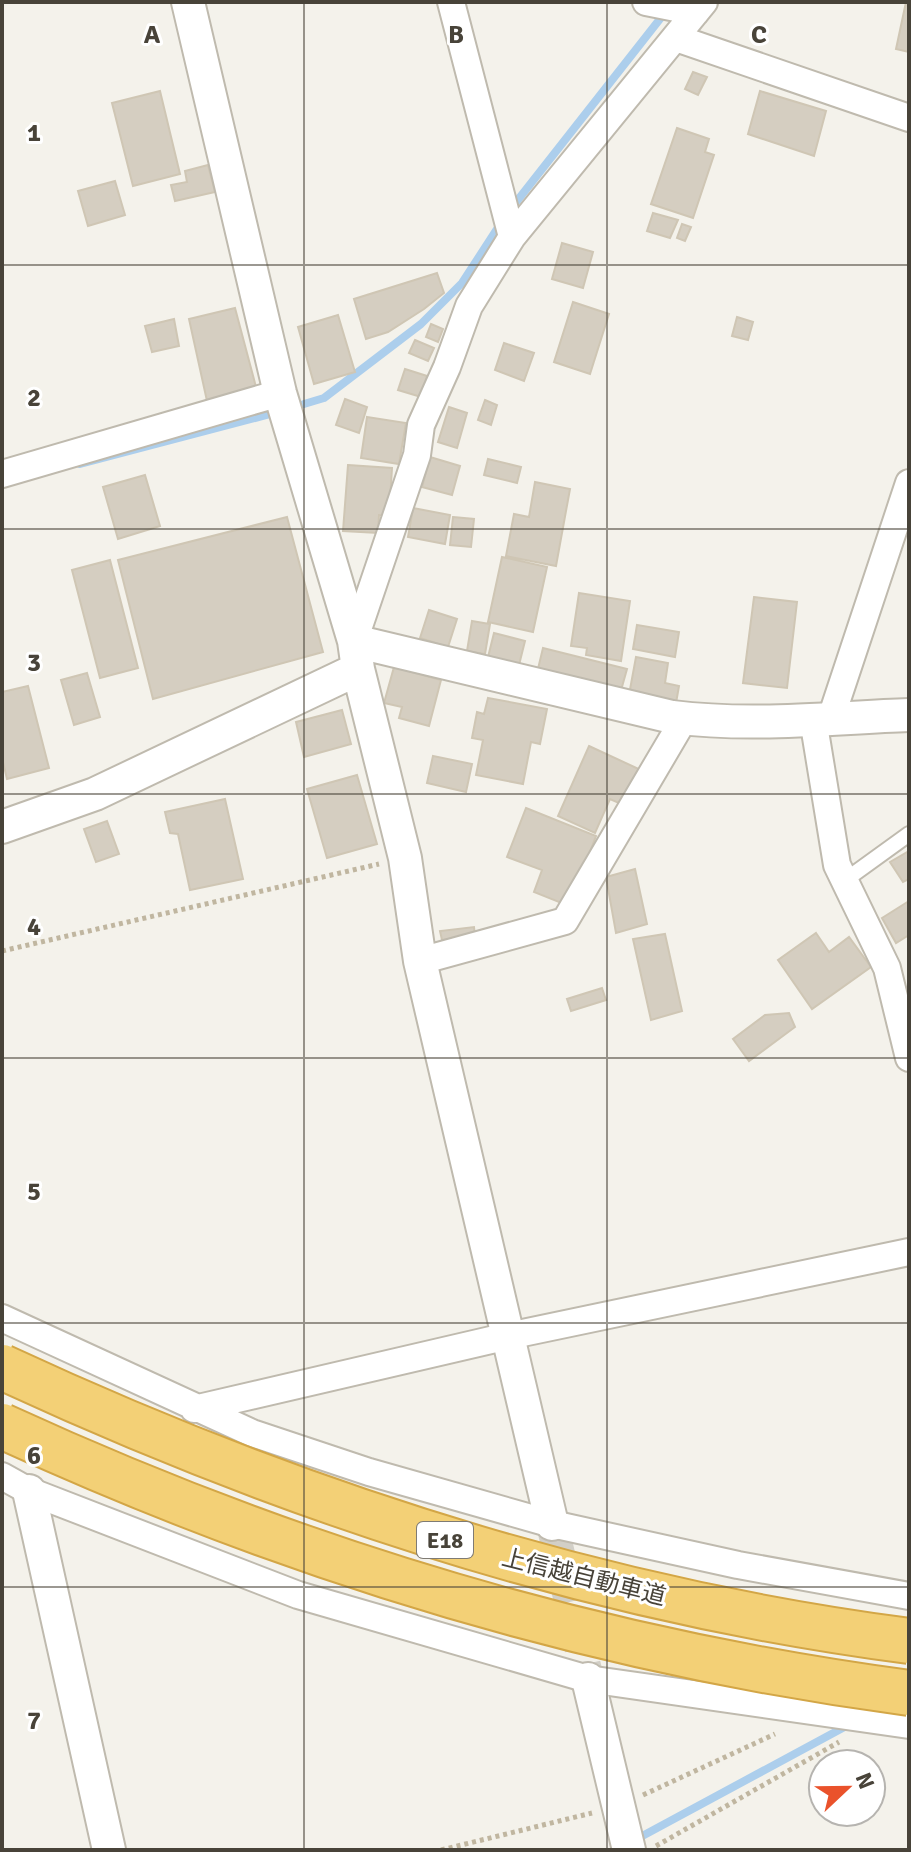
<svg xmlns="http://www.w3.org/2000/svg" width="911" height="1852" font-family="Signika,'Noto Sans JP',sans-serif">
  <rect width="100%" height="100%" fill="#f4f2eb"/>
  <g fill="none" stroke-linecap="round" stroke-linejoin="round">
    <path stroke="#acceec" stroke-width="8" d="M517 201 667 10
      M304 404 324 398 421 324 462 283 499 226
      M80 464 274 413
      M633 1841 850 1724"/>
  </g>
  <path fill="#d5cec1" stroke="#cfc6b4" stroke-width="2" d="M906 2H909V52L896 49Z
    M693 72 707 77 698 95 685 89Z
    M160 91 180 174 133 186 112 103Z
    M760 91 826 111 814 156 748 134Z
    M677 128 709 139 705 152 714 155 693 218 651 204Z
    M208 165 215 192 175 201 171 185 187 182 185 171Z
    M115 181 125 215 88 226 78 191Z
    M653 213 678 220 670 238 647 231Z
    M682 224 691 227 685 241 677 238Z
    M562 243 593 252 583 288 552 279Z
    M437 273 444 293 424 309 388 332 366 339 354 299Z
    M573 302 609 314 590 374 554 362Z
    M235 308 256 387 207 401 189 319Z
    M338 315 355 372 314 384 298 327Z
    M737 317 753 322 748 340 732 336Z
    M174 319 179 346 152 352 145 326Z
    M431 324 443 329 438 342 426 337Z
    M415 340 434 348 428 361 409 353Z
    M504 343 534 353 524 381 495 370Z
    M405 369 427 376 421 397 398 390Z
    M345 399 367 407 359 433 336 425Z
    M485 400 497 405 491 425 478 420Z
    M449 407 467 413 457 448 438 442Z
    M367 417 406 423 399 464 361 458Z
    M430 457 460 466 452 495 422 487Z
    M488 459 521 467 517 483 484 475Z
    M348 465 392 468 389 516 379 515 378 533 343 531Z
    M145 475 160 526 118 539 103 487Z
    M535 482 570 489 556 566 506 556 514 514 529 517Z
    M413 508 450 515 445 544 408 537Z
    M287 517 323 652 153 699 118 560Z
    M453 517 474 519 471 547 450 545Z
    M502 557 547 567 533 632 488 622Z
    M110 560 138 668 100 678 72 570Z
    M579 593 630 601 621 661 586 655 587 648 571 646Z
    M754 597 797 602 787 688 743 683Z
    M429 610 457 619 448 647 420 638Z
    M472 621 490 624 485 654 467 651Z
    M637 625 679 632 675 657 633 649Z
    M494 633 525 641 519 665 488 657Z
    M543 648 627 669 620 694 537 673Z
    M636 657 668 663 665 683 679 686 676 703 629 695Z
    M394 667 441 680 429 726 399 718 402 707 384 703Z
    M87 673 100 717 74 725 61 680Z
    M28 686 49 768 7 779 2 758V692Z
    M488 698 547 709 540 744 531 742 523 784 476 775 483 740 472 738 477 712 484 714Z
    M342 710 351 744 304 757 296 722Z
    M589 746 643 771 628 807 610 799 595 833 558 816Z
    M433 756 472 764 466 792 427 783Z
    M357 775 377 844 327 858 307 789Z
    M225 799 243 879 190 890 178 834 170 833 165 812Z
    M526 808 596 836 569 906 534 892 542 870 507 857Z
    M107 821 119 854 96 862 84 829Z
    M909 851V879L903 882 890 862Z
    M635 869 647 924 616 933 606 877Z
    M909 901V935L896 943 882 918Z
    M474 927 475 936 442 940 440 931Z
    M816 933 829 952 849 937 871 967 812 1009 778 960Z
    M665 934 682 1011 651 1020 633 939Z
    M602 988 606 1000 571 1011 567 999Z
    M789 1013 795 1027 749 1061 733 1039 765 1015Z"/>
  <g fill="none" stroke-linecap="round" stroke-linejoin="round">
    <path stroke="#d2cfc7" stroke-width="32" stroke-dasharray="32 16" stroke-linecap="butt" d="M552 1524 588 1679"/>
    <defs>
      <path id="service" d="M844 881 909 834"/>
      <path id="minor" d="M451 2 512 237
        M646 2 696 12
        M676 38 909 118
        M2 474 280 393
        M354 641 417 455 421 425 447 367 469 306 512 237 704 2
        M831 718 909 483
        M813 719 837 865 887 968 909 1058
        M420 961 565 921 684 719
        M2 1318 252 1433 369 1472 552 1524 738 1565 909 1596
        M194 1409 508 1336 909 1252
        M2 1476 29 1491 298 1595 588 1679 909 1725"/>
      <path id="tertiary" d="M188 2 280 393 354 641 358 669 405 858 420 961 552 1524
        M354 641 672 717C753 727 828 718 909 715
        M2 827 95 794 358 669
        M29 1491 109 1850
        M588 1679 629 1850"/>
    </defs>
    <use href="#service" stroke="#bfbaae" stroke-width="18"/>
    <use href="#minor" stroke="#bfbaae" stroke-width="30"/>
    <use href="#tertiary" stroke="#bfbaae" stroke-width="36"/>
    <path stroke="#c0b6a0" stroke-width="5" stroke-dasharray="4 4" stroke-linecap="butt" d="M2 951 379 864
      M643 1795 775 1734
      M656 1846 839 1742
      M441 1850 592 1813"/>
    <use href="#service" stroke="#fff" stroke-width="14"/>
    <use href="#minor" stroke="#fff" stroke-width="26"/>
    <use href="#tertiary" stroke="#fff" stroke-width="32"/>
    <defs>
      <path id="motorway-bridge" d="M2 1367C290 1501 593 1600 909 1641
        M2 1426C291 1559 593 1651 909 1693"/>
    </defs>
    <use href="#motorway-bridge" stroke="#d3a646" stroke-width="48" stroke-linecap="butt"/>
    <use href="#motorway-bridge" stroke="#f3d076" stroke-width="44"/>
  </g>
  <path fill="none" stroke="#484339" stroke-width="2" stroke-opacity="0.55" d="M304 2V1850M607 2V1850M2 265H909M2 529H909M2 794H909M2 1058H909M2 1323H909M2 1587H909"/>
  <g text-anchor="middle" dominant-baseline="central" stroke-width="6" stroke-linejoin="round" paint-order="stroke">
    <rect fill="#fff" stroke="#7f7b74" stroke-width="2" x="417" y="1522" width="56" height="36" rx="6"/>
    <g font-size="22" font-weight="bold" fill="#484339">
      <text x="445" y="1540">E18</text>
    </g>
    <g font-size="24" fill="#484339" stroke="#fff">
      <text transform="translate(584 1577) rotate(14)">上信越自動車道</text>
    </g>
  </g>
  <g font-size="26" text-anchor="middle" font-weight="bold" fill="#484339" stroke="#fff" stroke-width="6" stroke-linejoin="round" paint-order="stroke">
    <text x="152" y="43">A</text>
    <text x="456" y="43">B</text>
    <text x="759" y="43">C</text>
    <text x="34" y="141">1</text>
    <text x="34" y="406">2</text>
    <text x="34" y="671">3</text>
    <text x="34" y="935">4</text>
    <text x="34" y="1200">5</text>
    <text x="34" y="1464">6</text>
    <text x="34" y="1729">7</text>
  </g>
  <rect width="911" height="1852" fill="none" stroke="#484339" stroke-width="8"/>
  <g transform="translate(847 1788) rotate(68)"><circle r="38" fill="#ffffff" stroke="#b6b4b0" stroke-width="2"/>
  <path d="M0-6L14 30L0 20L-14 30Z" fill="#ea522b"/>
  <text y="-12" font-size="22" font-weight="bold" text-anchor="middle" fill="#484339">N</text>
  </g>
</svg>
